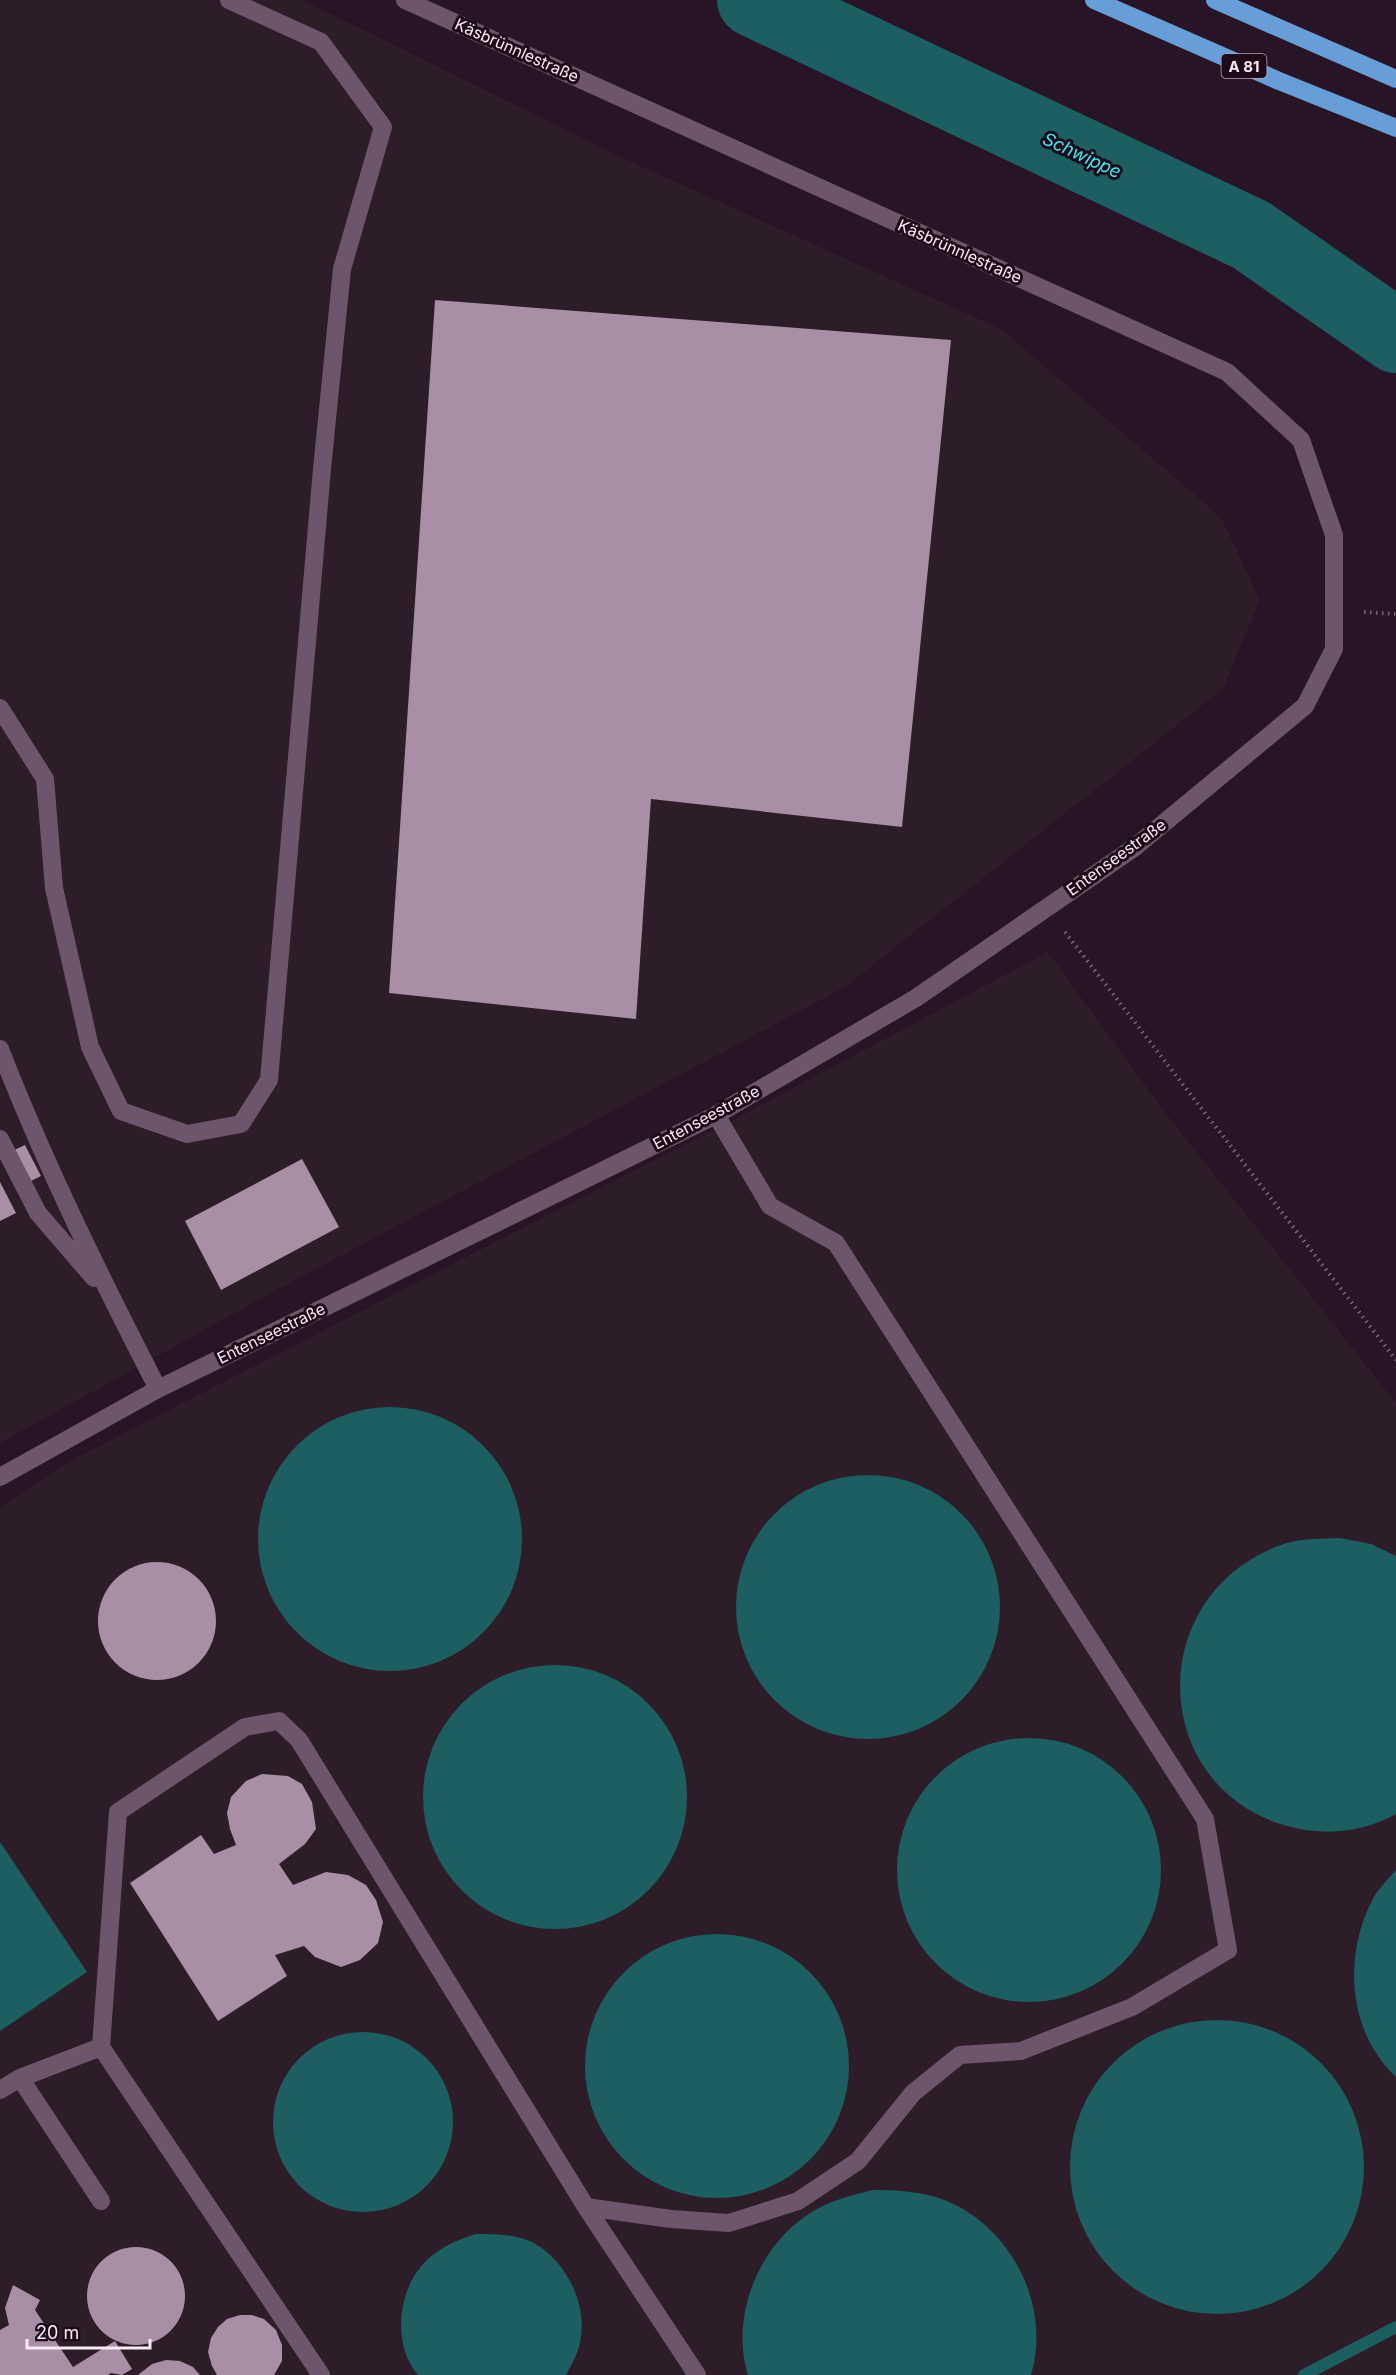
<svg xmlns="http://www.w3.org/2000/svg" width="1396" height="2375" font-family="Inter,sans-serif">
  <rect width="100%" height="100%" fill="#271426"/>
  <path fill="#2c1d28" d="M0 0H303L625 159 1001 329 1221 517 1260 600 1223 689 845 987 273 1292 0 1443Z
    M1048 952 1164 1111 1396 1403V2375H0V1507L74 1459 750 1111Z"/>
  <path fill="#1d5e61" d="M258 1539a132 132 0 1 1 264 0a132 132 0 1 1-264 0Z
    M736 1607a132 132 0 1 1 264 0a132 132 0 1 1-264 0Z
    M1340 1538 1371 1544 1396 1556V1814C1364 1832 1326 1836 1291 1827 1149 1791 1142 1598 1278 1546 1297 1538 1319 1539 1340 1538Z
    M423 1797a132 132 0 1 1 264 0a132 132 0 1 1-264 0Z
    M897 1870a132 132 0 1 1 264 0a132 132 0 1 1-264 0Z
    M0 1842 87 1972 0 2031Z
    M1396 1870V2077C1346 2030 1343 1952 1375 1895 1381 1886 1389 1878 1396 1870Z
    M585 2066a132 132 0 1 1 264 0a132 132 0 1 1-264 0Z
    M1070 2167a147 147 0 1 1 294 0a147 147 0 1 1-294 0Z
    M273 2122a90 90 0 1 1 180 0a90 90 0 1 1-180 0Z
    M873 2190C894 2190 913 2191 932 2196 1006 2216 1053 2302 1031 2375H748C729 2315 761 2239 817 2209 835 2199 853 2195 873 2190Z
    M476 2234C495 2234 516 2234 534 2243 569 2263 591 2311 578 2350 575 2359 570 2367 566 2375H418C391 2344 398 2287 427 2260 442 2246 457 2240 476 2234Z"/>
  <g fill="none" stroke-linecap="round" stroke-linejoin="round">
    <path stroke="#1d5e61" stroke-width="12" d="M1304 2375 1396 2327"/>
    <path stroke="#1d5e61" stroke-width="74" d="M754 0 1251 235 1396 336"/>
  </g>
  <path fill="#a88fa6" d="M435 300 951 340 902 827 651 799 636 1019 389 993Z
    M25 1145 41 1176 27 1183 10 1152Z
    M302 1159 339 1227 221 1290 185 1221Z
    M0 1182 16 1213 0 1221Z
    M98 1621a59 59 0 1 1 118 0a59 59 0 1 1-118 0Z
    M262 1774 288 1776 302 1784 312 1802 316 1829 305 1844 279 1864 293 1885 326 1872 348 1875 366 1885 376 1900 383 1922 378 1943 360 1960 341 1967 315 1957 304 1946 275 1955 287 1976 218 2021 130 1883 201 1835 214 1854 236 1845 230 1829 227 1813 231 1797 246 1781Z
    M87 2296a49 49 0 1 1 98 0a49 49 0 1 1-98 0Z
    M13 2285 40 2300 35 2310 73 2367 115 2341 132 2369 122 2375 111 2373 108 2375H0V2330L9 2325 5 2308Z
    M240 2315H252L264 2319 276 2330 282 2345V2361L274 2375H217L212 2366 208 2352 211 2338 218 2327 227 2319Z
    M166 2360 180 2361 193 2367 200 2375H138L152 2364Z"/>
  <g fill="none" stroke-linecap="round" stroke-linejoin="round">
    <path stroke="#796878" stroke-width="4" stroke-dasharray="1.5 4.5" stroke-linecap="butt" d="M1364 612 1396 614
      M1065 932 1396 1360"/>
    <path stroke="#6d556b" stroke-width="18" d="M20 2078 101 2201
      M0 2090 20 2078 101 2047
      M586 2207 671 2219 729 2223 798 2201 858 2161 913 2093 960 2055 1021 2051 1132 2007 1228 1950 1205 1819 836 1243 770 1206 716 1115
      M321 2375 101 2047 118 1812 245 1727 279 1721 299 1740 586 2207 697 2375"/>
    <path stroke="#6d556b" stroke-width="18" d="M0 708 45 779 54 888 90 1047 121 1111 187 1134 241 1124 269 1080 322 469 342 269 383 127 321 42 229 0
      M0 1049C45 1165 101 1278 158 1389
      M0 1139 38 1213 94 1278
      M0 1477 158 1389 716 1115 916 998 1135 847 1305 706 1334 649V535L1301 440 1227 372 405 0"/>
    <path stroke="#689ed7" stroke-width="18" d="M1094 0 1279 81 1396 128
      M1215 0 1396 79"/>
  </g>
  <g text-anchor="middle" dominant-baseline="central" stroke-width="6" stroke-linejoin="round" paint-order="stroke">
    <rect fill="#1d0b1c" stroke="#b6a6b4" stroke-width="1.5" x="1221.5" y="54" width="45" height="24" rx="4.5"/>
    <g font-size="15" font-weight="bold" fill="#f7e9f5">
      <text x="1244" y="66">A 81</text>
    </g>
    <g font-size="16" fill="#f7e9f5" stroke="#1d0b1c">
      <text transform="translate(517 50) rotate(24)">Käsbrünnlestraße</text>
      <text transform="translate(960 251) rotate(24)">Käsbrünnlestraße</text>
      <text transform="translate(1116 857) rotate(-36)">Entenseestraße</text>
      <text transform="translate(706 1117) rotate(-28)">Entenseestraße</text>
      <text transform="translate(271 1333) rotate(-26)">Entenseestraße</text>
    </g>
    <g font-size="18" font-style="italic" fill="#3beef6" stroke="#1d0b1c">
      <text transform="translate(1082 155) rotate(25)">Schwippe</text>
    </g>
  </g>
  <path d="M27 2339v9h123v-9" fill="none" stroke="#f7e9f5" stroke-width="3"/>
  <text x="36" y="2339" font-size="18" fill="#f7e9f5" stroke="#1d0b1c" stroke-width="4.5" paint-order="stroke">20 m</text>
</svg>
